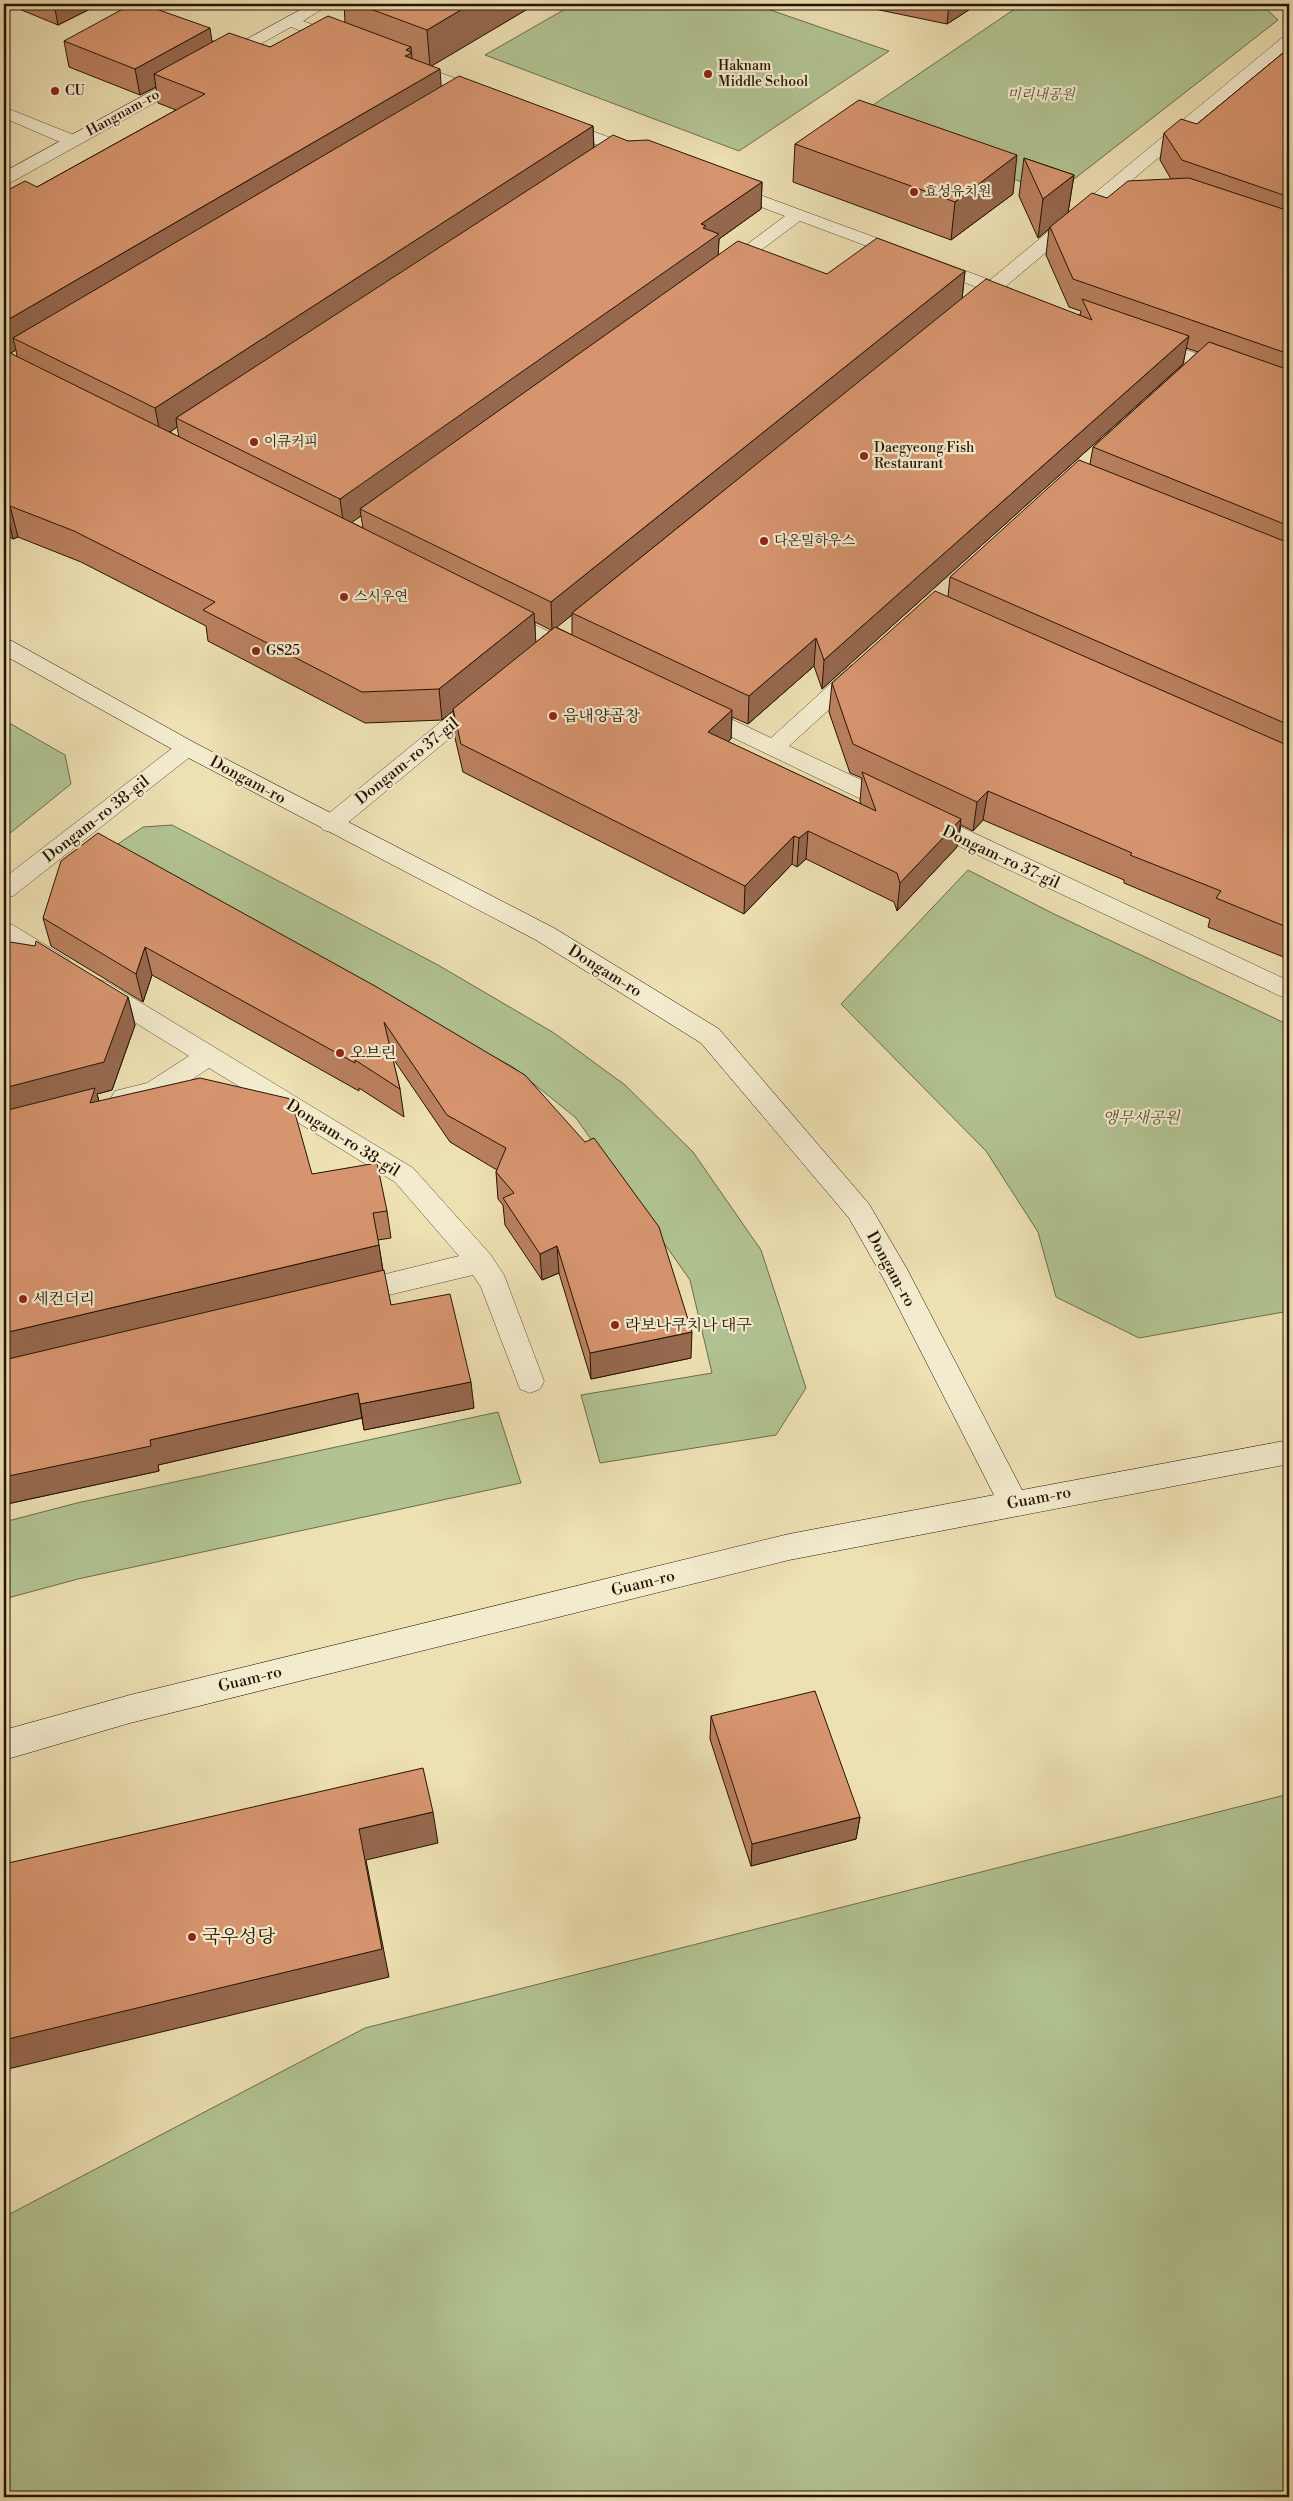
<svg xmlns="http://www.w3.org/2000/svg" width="1293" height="2501" font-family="'Libre Bodoni','Noto Serif KR',serif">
  <rect width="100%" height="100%" fill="#ede0b3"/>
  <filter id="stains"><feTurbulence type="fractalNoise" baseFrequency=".004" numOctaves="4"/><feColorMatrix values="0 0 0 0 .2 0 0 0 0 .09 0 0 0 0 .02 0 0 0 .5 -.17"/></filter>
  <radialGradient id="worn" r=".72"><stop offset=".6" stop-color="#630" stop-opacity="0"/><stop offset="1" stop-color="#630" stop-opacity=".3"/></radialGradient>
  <path fill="#b2c392" stroke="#6c6b4a" d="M574 4H753L889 51 739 151 485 55Z
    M1022 4H1261L1278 20 1055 194 851 120Z
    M4 720 65 755 71 784 4 838Z
    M172 825 438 965 554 1033 625 1085 693 1152 761 1250 806 1388 776 1435 600 1463 581 1395 712 1373 690 1280 576 1118 513 1067 109 850 143 827Z
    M968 870 1054 914 1289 1025V1311L1139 1338 1056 1297 1038 1232 986 1151 841 1004Z
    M498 1412 521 1483 78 1579 4 1599V1522L77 1503Z
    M1289 1794V2497H4V2217L365 2028Z"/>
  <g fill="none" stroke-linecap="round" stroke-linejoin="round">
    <defs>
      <path id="service" d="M4 107 79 137 82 141 79 145H67L4 118Z"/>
      <path id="minor" d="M311 4H330L303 21 348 38 350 41 348 44H336L291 27 10 183 4 184V172Z
        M1289 35V48L1006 286 1015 292 1013 296 1006 298 995 294 974 312H960L958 308 979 288 800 221 730 273H716L714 269 785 216 719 191 716 187 719 183 725 182 990 280 1283 37Z
        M405 60 490 91 492 95 490 99H478L399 69 397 65 399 61Z
        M559 119 644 150 647 154 644 158H632L553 128 550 124 553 120Z
        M1150 337 1289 386V398L1143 347 1140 343 1143 339Z
        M503 610 584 648 587 653 584 658 576 660 568 658 495 622 492 617 495 612Z
        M858 664 866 666 869 671 866 676 789 746 1289 981V1000L988 860 690 717 687 712 690 707 698 705 706 707 771 738 850 666Z
        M483 692 491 694 494 699 491 704 339 830 331 832 323 830 319 824 323 818 475 694Z
        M187 741 195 743 198 748 195 753 13 896 4 898V878L179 743Z
        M4 922 13 925 68 959 71 965 68 971C47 977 21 953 4 942Z
        M98 979 107 982 413 1168 490 1254 504 1275 544 1381 540 1389 530 1393 520 1389 481 1287 473 1275 351 1304 341 1301 337 1293 341 1285 459 1256 395 1182 209 1068C184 1084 146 1115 115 1105L111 1098 115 1091 147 1083 189 1056 89 994 85 988 89 982Z"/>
      <path id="secondary" d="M4 639 12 641 195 743 554 928 719 1029 869 1204 907 1269 1022 1490 1289 1440V1464L789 1560 130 1723 4 1760V1730L130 1695 789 1534 994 1495 886 1283 849 1218 701 1043 536 940 179 753 4 655Z"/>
    </defs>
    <use href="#service" stroke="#58462e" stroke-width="1"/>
    <use href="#minor" stroke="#58462e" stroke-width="1"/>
    <use href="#secondary" stroke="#261301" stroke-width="1"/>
    <use href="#service" fill="#f3ebce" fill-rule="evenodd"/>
    <use href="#minor" fill="#f3ebce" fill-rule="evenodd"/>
    <use href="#secondary" fill="#f3ebce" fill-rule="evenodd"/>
  </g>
  <path fill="#b9805f" stroke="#261301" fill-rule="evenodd" d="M7 4H100L58 25Z
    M344 4H536L431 66 441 87 593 126 594 148 628 141 762 182 761 209 719 239 718 255 827 274 965 271 962 298 1080 315 1081 311 1069 307 1046 255 1049 229 1038 238 1019 196 1024 158 1074 175 1068 212 1107 198 1171 179 1160 160 1164 133 1197 124 1289 48V953L1286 958 1208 927 1210 919 1124 883V880L983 820 973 831 961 825 957 847 897 911 894 902 806 859 797 867 792 864 744 914 463 772 455 738 453 711 442 720 365 723 208 641 206 626 81 562 18 537 13 539 4 534V192L37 187 176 110 158 103 156 87 140 95 69 67 64 41H212L270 47 345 22ZM1186 348 1198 352 1093 447 1090 464 950 577 948 596 832 683 829 712 850 773 862 778 860 801 861 804 728 742 731 739 732 717 748 724 814 666 822 689 1183 364ZM16 350 17 357 10 353ZM177 427 179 437 170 432ZM361 516 363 528 351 522ZM572 615V635L556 627ZM535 622 551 630 535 643Z
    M856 4H978L947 24 865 7Z
    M795 144 1013 194 951 240 793 182Z
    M43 918 375 986 691 1358 591 1379 559 1273 542 1280 505 1225 503 1205 498 1199 496 1172 497 1170 450 1142 392 1057 400 1089 404 1117 359 1088V1091L152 975 143 1002 51 946Z
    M4 941 128 997 135 1025 112 1090 97 1094 99 1101 312 1174 387 1211 391 1238 378 1240 383 1270 391 1305 474 1408 364 1430 362 1418 158 1465 159 1471 7 1504 9 1511 4 1512Z
    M711 1716 860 1817 856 1839 751 1866 710 1739Z"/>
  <path fill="#96684e" stroke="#261301" d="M54 4H100L58 25Z
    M471 4H536L430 67 427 30Z
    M949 4H978L947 24Z
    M210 28 214 55 154 74 156 87 140 95 135 69Z
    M411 47 414 82 408 85 406 50Z
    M440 69 442 98 13 338 16 350 4 357V322Z
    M593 126 594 155 176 418 177 427 161 438 155 408Z
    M1017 155 1013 194 951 240 955 202Z
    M1074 175 1068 213 1050 227 1049 229 1038 238 1043 199Z
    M762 182 761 209 719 239 718 261 360 509 361 516 344 528 340 499 701 224Z
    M965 271 962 299 572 613V615L552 631 551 602Z
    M1189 336 1183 364 822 689 824 660Z
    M10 506 18 537 13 539 6 508Z
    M534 613 536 644 442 720 439 689Z
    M816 638 814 666 748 724 749 696Z
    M732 710 731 739 707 760 708 732Z
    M988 791 983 820 973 831 977 802Z
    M961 819 957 847 897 911 900 883Z
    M808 831 806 859 797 867 799 838Z
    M794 836 792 864 744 914 745 886Z
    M145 947 152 975 143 1002 136 974Z
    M1289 947V953L1286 958Z
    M128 997 135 1025 112 1090 97 1094 103 1116 4 1118V1088Z
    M379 1245 383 1272 4 1361V1333Z
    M557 1246 559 1273 542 1280 540 1254Z
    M692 1332 691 1358 591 1379 590 1353Z
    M471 1382 474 1408 364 1430 360 1404Z
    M358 1393 362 1418 158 1465 159 1471 7 1504 9 1511 4 1512V1477L150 1440Z
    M433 1812 438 1843 366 1860 389 1977 4 2070V2040L359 1829Z
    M860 1817 856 1839 751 1866 752 1844Z"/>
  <path fill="#d7956f" stroke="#261301" d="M132 4H142L210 28 135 69 64 41Z
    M357 4H471L427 30Z
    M328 16 411 47 406 50 412 53 405 56 440 69 4 322V192L25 181 37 187 205 94 154 74 229 33 270 47Z
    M1289 48V197L1182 160 1164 133 1181 119 1197 124Z
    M459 76 593 126 155 408 13 338Z
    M859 100 1017 155 955 202 795 144Z
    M613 135 628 141 648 140 762 182 701 224 706 226 703 228 719 234 340 499 176 418Z
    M1024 158 1074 175 1043 199Z
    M1189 178 1289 211V354L1073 279 1050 227 1092 193 1107 198 1128 181Z
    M877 238 965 271 551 602 360 509 738 241 827 274Z
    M986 279 1092 320 1082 299 1189 336 824 660 816 638 749 696 572 613Z
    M1209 342 1289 370V526L1093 447Z
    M4 350 534 613 439 689 362 692 203 610 215 602 74 531 10 506 6 508 4 507Z
    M1079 460 1289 543V725L950 577Z
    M935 591 1289 746V928L1216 898 1221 891 1130 855 1132 853 988 791 977 802 853 744 832 683Z
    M555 627 732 710 708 732 876 811 862 772 961 819 900 883 897 873 808 831 799 838 794 836 745 886 461 744 453 709Z
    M98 833 375 986 525 1075 585 1142 594 1138 659 1227 692 1332 590 1353 557 1246 540 1254 503 1198 514 1193 496 1172 506 1148 447 1115 384 1022 400 1089 355 1060V1063L145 947 136 974 43 918 61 861Z
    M4 941 35 946 36 941 128 997 104 1062 4 1088Z
    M200 1078 291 1099 312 1174 377 1163 387 1211 373 1213 379 1245 4 1333V1111L95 1088 90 1103Z
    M384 1270 391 1305 450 1294 471 1382 360 1404 358 1393 150 1440 151 1446 4 1477V1360Z
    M815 1691 860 1817 752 1844 711 1716Z
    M423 1768 433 1812 359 1829 382 1949 4 2040V1864Z"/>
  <g fill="#8f2418" stroke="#f3ebce" stroke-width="2">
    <circle cx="708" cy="74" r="5"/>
    <circle cx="55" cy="91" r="5"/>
    <circle cx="914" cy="192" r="5"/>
    <circle cx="254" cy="442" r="5"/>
    <circle cx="864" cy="456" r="5"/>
    <circle cx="764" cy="541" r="5"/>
    <circle cx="344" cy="597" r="5"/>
    <circle cx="256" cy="651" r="5"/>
    <circle cx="553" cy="716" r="5"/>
    <circle cx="340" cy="1053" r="5"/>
    <circle cx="23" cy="1299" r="5"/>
    <circle cx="615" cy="1325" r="5"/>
    <circle cx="192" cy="1937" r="5"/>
  </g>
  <g text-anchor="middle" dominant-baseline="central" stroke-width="4.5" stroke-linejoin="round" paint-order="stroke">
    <g font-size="14" fill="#261301" stroke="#f3ebce" text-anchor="start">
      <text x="718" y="66">Haknam<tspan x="718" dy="16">Middle School</tspan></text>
      <text x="65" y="91">CU</text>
      <text x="924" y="192">효성유치원</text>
      <text x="264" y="442">이큐커피</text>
      <text x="874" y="448">Daegyeong Fish<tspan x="874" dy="16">Restaurant</tspan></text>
      <text x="774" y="541">다온밀하우스</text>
      <text x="354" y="597">스시우연</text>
      <text x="266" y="651">GS25</text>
    </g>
    <g font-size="14" font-style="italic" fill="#575134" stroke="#f3ebce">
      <text x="1041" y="95">미리내공원</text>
    </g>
    <g font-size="14" fill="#261301" stroke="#f3ebce">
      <text transform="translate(123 113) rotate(-29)">Hangnam-ro</text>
    </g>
    <g font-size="16" fill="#261301" stroke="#f3ebce" text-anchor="start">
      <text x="563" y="716">읍내양곱창</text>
      <text x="350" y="1053">오브린</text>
      <text x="33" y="1299">세컨더리</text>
      <text x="625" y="1325">라보나쿠치나 대구</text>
    </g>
    <g font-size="16" fill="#261301" stroke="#f3ebce">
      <text transform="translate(407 761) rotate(-39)">Dongam-ro 37-gil</text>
      <text transform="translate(248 780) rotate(28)">Dongam-ro</text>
      <text transform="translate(96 819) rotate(-38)">Dongam-ro 38-gil</text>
      <text transform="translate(1001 857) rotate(25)">Dongam-ro 37-gil</text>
      <text transform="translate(605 971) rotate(32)">Dongam-ro</text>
      <text transform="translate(343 1138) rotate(32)">Dongam-ro 38-gil</text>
      <text transform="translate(891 1269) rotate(61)">Dongam-ro</text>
      <text transform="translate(1039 1498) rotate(-11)">Guam-ro</text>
      <text transform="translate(643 1583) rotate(-14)">Guam-ro</text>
      <text transform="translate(250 1679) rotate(-14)">Guam-ro</text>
    </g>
    <g font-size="16" font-style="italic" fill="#575134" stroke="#f3ebce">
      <text x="1141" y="1118">앵무새공원</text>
    </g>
    <g font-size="19" fill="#261301" stroke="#f3ebce" text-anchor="start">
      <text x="202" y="1937">국우성당</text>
    </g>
  </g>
  <rect width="1293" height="2501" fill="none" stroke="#ede0b3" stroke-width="20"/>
  <rect x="5" y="5" width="1283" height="2491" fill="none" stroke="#261301" stroke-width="2.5"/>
  <rect x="10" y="10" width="1273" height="2481" fill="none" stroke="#261301"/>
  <rect width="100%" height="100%" filter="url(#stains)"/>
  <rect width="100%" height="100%" fill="url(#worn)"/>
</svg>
